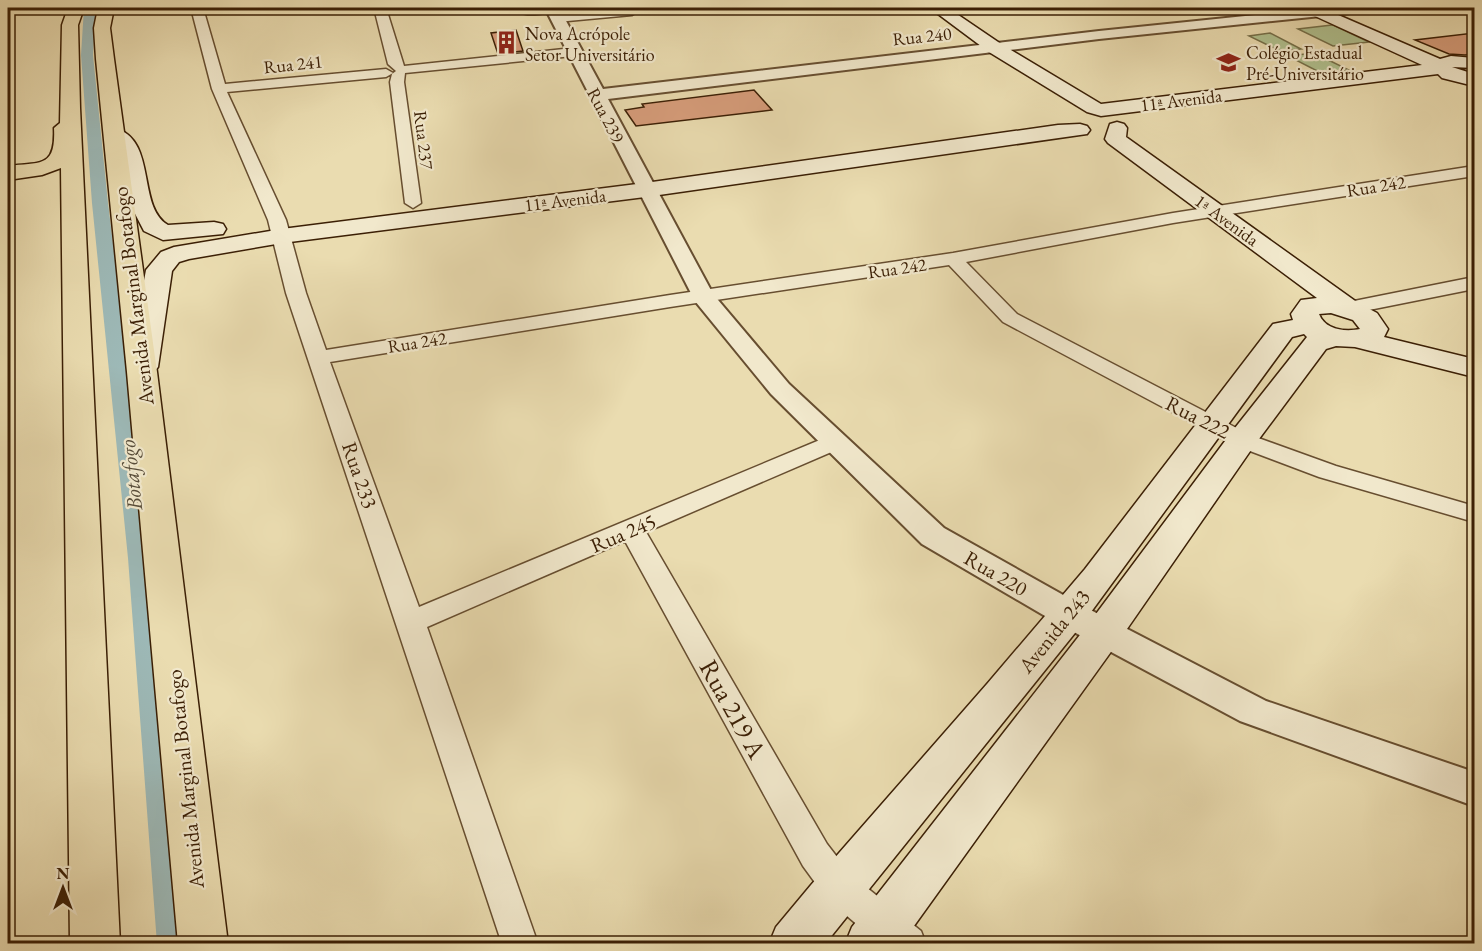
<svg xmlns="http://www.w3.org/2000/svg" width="1482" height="951" font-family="'EB Garamond',serif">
  <rect width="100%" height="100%" fill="#eadcb0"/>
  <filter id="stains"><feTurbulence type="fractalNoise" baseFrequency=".00333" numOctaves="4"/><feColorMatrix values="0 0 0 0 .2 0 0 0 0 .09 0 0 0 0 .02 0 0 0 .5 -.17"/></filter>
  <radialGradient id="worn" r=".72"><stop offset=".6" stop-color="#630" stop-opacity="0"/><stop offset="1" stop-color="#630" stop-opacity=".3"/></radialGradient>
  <path fill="#b1c290" stroke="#76704a" stroke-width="1.5" d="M1332 25H1333L1369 42 1333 46 1298 29Z
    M1270 33 1301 49 1280 51 1249 36Z
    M1314 53 1349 70 1323 74 1288 56Z"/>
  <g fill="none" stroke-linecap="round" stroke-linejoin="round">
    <path fill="#9db9b7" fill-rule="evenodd" d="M84 8H96L93 55 108 203 152 558 191 944H157L128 558 92 203 81 55Z"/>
  </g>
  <path fill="#d79d7b" stroke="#3b1f05" stroke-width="1.5" d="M516 30 523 51 498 54 491 33Z
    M1474 33V54L1465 55 1449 54 1415 40Z
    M754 90 772 110 636 126 625 110 644 107 642 104Z"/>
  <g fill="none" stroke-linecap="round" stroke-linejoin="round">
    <defs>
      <path id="minor" d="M191 8H203L225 84 386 69 393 73 386 77 227 92 286 220 306 293 326 350 670 295 953 253 1173 213 1474 166V176L1173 223 966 262 1017 314 1250 435 1336 466 1474 506V522L1319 477 1234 445 1003 322 949 265 670 307 330 362 419 607 827 437 835 435 843 437 847 442 843 447 646 532 827 844 851 875 921 931 926 944H880L827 899 803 866 625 541 427 627 538 944H502L286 293 268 220 212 89Z
        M374 8H386L404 66 573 48 579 52 573 56 405 73 404 82 421 203 413 208 405 203 390 82 392 74 396 71 388 64Z
        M520 8H558C550 14 526 17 518 11Z
        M629 8H643L632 15 557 22 551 18 557 14Z
        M1474 277V289L1349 314 1342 312 1339 308 1342 304 1349 302Z"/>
      <path id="tertiary" d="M545 8H559L603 89 1099 31 1324 8H1367L1365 11 1360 12 1099 39 608 99 713 294 789 384 944 528 1081 605 1266 701 1474 772V806L1240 721 1057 623 922 544 771 394 695 301Z"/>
      <path id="secondary" d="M930 8H948L1001 44 1101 104 1422 65 1304 11 1302 8H1322L1440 59 1451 56 1474 58V68L1452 67 1474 74V86L1442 78 1438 74 1101 116 1087 112 989 52Z
        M1117 122 1124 124 1127 128 1126 137 1358 303 1377 313 1388 329 1384 337 1474 359V377L1355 347 1336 346 1326 349 1253 447 1118 642 901 944H845L852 927 1090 622 1231 433 1307 337 1304 334 1292 337 1083 623 825 944H769L776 927 811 885 987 684 1085 569 1273 324 1293 320 1291 314 1301 300 1317 298 1108 143 1105 139 1110 124ZM1331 313 1353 320 1360 329C1345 332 1325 330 1319 314Z
        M1080 124 1087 126 1090 130 1087 134 645 197 282 243 189 259 179 262 172 271 158 367 153 373 143 376 133 373 128 367 146 270 161 252 174 247 282 229 645 183 1058 125Z
        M114 128C158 139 136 206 168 225L214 222 223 224 226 229 223 234 163 240 144 231 130 204 117 147 104 134 107 130Z"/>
      <path id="primary" d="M68 8H84L78 25 80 108 120 944H70L61 168 42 175 8 180V166C41 162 56 168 54 128L60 123 62 25Z
        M98 8H114L110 28 114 59 157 372 228 944H178L127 372 96 59 94 28Z"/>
    </defs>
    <use href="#minor" stroke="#674e30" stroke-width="3"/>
    <use href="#tertiary" stroke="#674e30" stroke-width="4"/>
    <use href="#secondary" stroke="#3b1f05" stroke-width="3"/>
    <use href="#primary" stroke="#3b1f05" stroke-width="3"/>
    <use href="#minor" fill="#f1e8cc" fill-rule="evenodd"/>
    <use href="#tertiary" fill="#f1e8cc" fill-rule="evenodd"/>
    <use href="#secondary" fill="#f1e8cc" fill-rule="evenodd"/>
    <use href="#primary" fill="#eadcb0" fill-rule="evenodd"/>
  </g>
  <defs>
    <symbol id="building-bare" viewBox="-9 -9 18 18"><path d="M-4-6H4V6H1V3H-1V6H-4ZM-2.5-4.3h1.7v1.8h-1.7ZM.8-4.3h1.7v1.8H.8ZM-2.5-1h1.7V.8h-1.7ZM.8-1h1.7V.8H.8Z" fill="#8f2418" stroke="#f1e8cc" stroke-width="2.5" paint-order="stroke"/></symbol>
    <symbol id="school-bare" viewBox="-9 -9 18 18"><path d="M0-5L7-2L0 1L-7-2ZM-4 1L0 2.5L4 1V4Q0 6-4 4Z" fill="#8f2418" stroke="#f1e8cc" stroke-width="2.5" paint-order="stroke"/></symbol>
  </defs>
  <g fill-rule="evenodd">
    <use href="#building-bare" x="490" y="26" width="33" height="33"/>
    <use href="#school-bare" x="1212" y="46" width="33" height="33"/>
  </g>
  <g text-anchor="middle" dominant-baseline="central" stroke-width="4.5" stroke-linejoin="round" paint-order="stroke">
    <g font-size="18" fill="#3b1f05" stroke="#f1e8cc" text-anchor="start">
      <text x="525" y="33">Nova Acrópole<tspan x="525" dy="21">Setor Universitário</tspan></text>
      <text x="1246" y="52">Colégio Estadual<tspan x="1246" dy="21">Pré-Universitário</tspan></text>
    </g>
    <g font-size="18" fill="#3b1f05" stroke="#f1e8cc">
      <text transform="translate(922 36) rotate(-6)">Rua 240</text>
      <text transform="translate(293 64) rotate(-6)">Rua 241</text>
      <text transform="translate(1181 100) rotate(-7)">11ª Avenida</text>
      <text transform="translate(606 115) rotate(62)">Rua 239</text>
      <text transform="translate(424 140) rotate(83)">Rua 237</text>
      <text transform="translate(1376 186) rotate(-9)">Rua 242</text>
      <text transform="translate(565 200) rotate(-7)">11ª Avenida</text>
      <text transform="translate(1227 220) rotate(36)">1ª Avenida</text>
      <text transform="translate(897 268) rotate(-8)">Rua 242</text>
      <text transform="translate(417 342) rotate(-9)">Rua 242</text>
    </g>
    <g font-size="21" fill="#3b1f05" stroke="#f1e8cc">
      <text transform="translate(133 296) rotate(-97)">Avenida Marginal Botafogo</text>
      <text transform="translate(1198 417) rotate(27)">Rua 222</text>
      <text transform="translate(360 475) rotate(71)">Rua 233</text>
      <text transform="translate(623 533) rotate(-23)">Rua 245</text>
      <text transform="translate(996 573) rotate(30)">Rua 220</text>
      <text transform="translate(1054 631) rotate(-51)">Avenida 243</text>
      <text transform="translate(185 779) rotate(-96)">Avenida Marginal Botafogo</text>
    </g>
    <g font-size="22" font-style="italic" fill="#584d3a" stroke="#f1e8cc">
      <text transform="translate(131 475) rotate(-96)">Botafogo</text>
    </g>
    <g font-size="26" fill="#3b1f05" stroke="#f1e8cc">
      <text transform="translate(733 709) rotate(61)">Rua 219 A</text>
    </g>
  </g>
  <rect width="1482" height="951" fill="none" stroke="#eadcb0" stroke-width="30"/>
  <rect x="9" y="9" width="1464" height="933" fill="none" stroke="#3b1f05" stroke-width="3"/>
  <rect x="15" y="15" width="1452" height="921" fill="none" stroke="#3b1f05" stroke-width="1.5"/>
  <g transform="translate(63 888)" stroke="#f1e8cc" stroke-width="4.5" paint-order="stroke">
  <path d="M0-4.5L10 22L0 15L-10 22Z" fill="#3b1f05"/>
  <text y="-9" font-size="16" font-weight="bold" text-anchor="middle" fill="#3b1f05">N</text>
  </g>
  <rect width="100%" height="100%" filter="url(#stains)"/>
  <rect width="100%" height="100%" fill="url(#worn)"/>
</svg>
